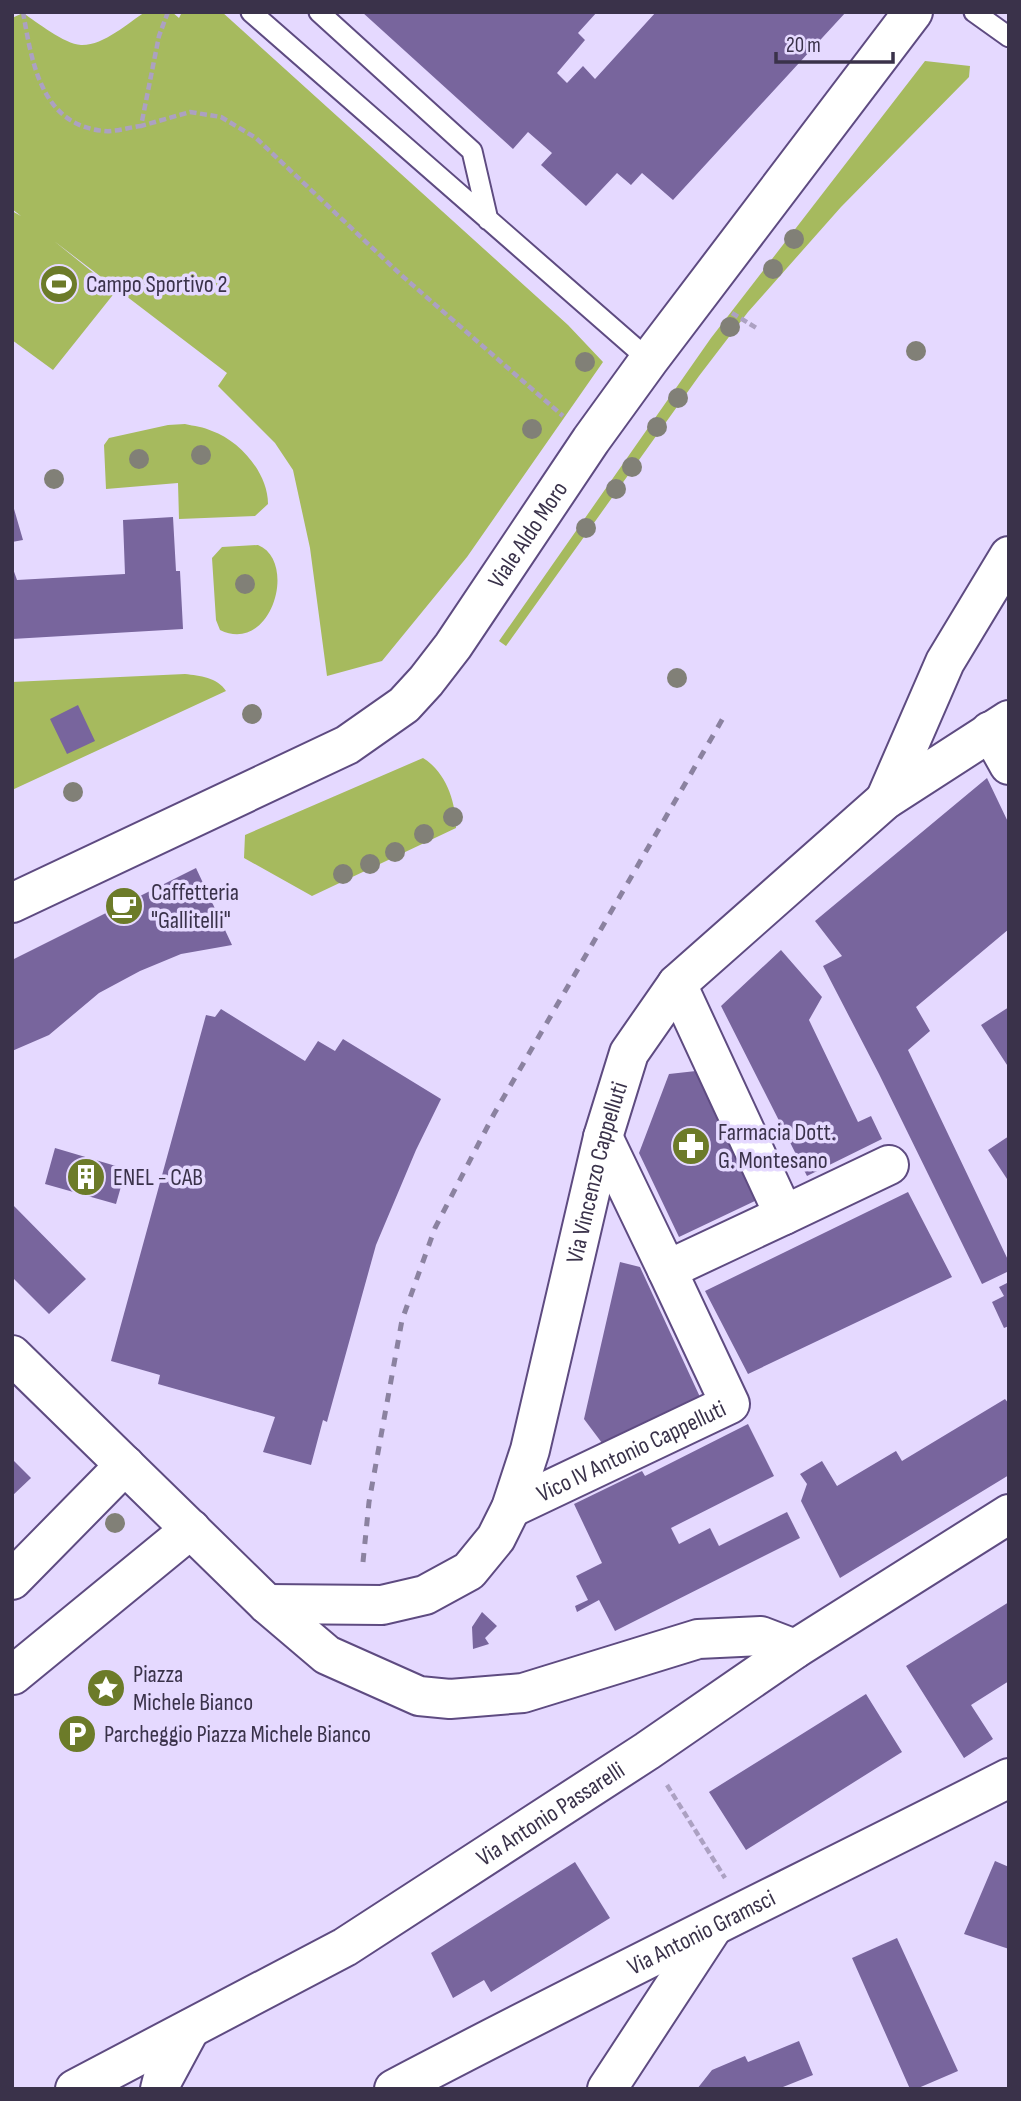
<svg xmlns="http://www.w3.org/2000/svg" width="1021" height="2101" font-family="'Sofia Sans Condensed',sans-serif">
  <rect width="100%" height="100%" fill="#e5d9ff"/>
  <path fill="#a6ba5e" d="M145 12H172L179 18 182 12H222L568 325 603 362 467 557 382 661 327 676 310 548 293 470 275 443 218 386 227 373 54 241 116 291 53 370 12 340V211L21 216 12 209V18L23 13C37 22 64 44 81 45 103 46 128 23 145 12Z
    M925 61 970 66 969 77 841 207 748 312 699 376 506 646 499 641 711 338Z
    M185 424C194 426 204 427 212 431 240 441 268 473 268 504L255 516 179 519 178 483 106 489 104 445 109 438 168 425Z
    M258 545C298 561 272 655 220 630L216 620 212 558 222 547Z
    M185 674C200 676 217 677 226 691L12 790V682Z
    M423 758C446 772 456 802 456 828L312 896 244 858 245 835Z"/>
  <path fill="#78659d" d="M362 12H597L578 33 585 40 557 73 567 83 583 66 595 79 656 12H846L673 200 642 173 631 185 617 173 586 206 541 165 552 153 528 132 513 149Z
    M12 502 23 540 12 542Z
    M173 517 176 571H180L183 629 12 639V566L17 580 125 574 123 520Z
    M78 705 95 741 67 754 50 719Z
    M987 778 1009 824V929L916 1007 930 1031 908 1050 1009 1262V1271L982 1284 879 1074 823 966 842 956 815 921Z
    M196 868 232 945 181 954 140 971 99 993 49 1035 12 1051V960Z
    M781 950 822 997 809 1020 858 1122 871 1116 882 1139 807 1176 721 1006Z
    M1009 1007V1068L981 1025Z
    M221 1009 305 1061 318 1041 335 1051 343 1039 441 1099 416 1150 376 1245 328 1418 327 1422 323 1420 311 1465 263 1452 275 1417 158 1384 160 1375 111 1361 206 1015 215 1017Z
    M696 1071 757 1200 679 1237 639 1153 669 1074Z
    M1009 1136V1182L988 1150Z
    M55 1148 126 1169 116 1204 45 1184Z
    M908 1192 952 1277 748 1374 705 1291Z
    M12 1204 86 1279 49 1314 12 1277Z
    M620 1262 640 1267 700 1397 602 1443 584 1419Z
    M1009 1282V1326L1004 1328 992 1302 1004 1296 999 1287Z
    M1005 1399 1009 1404V1475L840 1578 801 1501 807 1484 800 1474 822 1461 837 1486 896 1451 902 1461Z
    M748 1424 774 1476 671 1528 679 1544 710 1528 719 1546 787 1512 800 1538 615 1631 599 1600 577 1612 575 1606 588 1600 576 1576 602 1563 574 1504 642 1471 645 1476Z
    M12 1459 31 1478 12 1496Z
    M1009 1602V1681L971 1705 993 1739 964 1758 906 1666Z
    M482 1612 497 1626 485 1638 489 1644 473 1649 472 1627Z
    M866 1694 902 1752 746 1850 709 1792Z
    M995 1861 1009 1867V1949L964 1934Z
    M575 1862 610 1918 491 1992 484 1980 453 1998 431 1953Z
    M897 1938 958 2071 916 2089H910L852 1958Z
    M799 2041 813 2075 778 2089H697L712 2070 745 2056 748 2062Z"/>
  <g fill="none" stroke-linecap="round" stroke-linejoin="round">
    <defs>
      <path id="lane" d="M251 12 649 360
        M319 12 472 151 488 220
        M974 12 1009 37"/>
      <g id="street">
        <path d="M990 731 1009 765"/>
        <path d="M885 800 945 662 1009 556"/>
        <path d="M603 1137 667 1270 784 1215 677 984"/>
        <path d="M784 1215 889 1165"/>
        <path d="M12 1355 267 1604 327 1655 419 1696 450 1699 523 1693 698 1639 761 1636 795 1649"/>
        <path id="s1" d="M511 1508 730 1404 667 1270"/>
        <path d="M12 1580 125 1465"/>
        <path id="s2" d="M267 1604 382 1605 425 1595 469 1571 496 1538 511 1508 530 1450 603 1137 629 1053 677 984 885 800 1009 720"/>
        <path d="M13 1675 191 1529"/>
        <path id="s3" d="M75 2089 345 1947 647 1751 795 1649 1009 1514"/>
        <path d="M160 2089 162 2081 190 2029"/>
        <path id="s4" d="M394 2089C597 1982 804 1882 1009 1778"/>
        <path d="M607 2089 713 1927"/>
      </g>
      <g id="secondary">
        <path id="s5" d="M12 903 347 745 404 705 426 681 453 646 591 440 649 360 913 12"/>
      </g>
    </defs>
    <use href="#lane" stroke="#5e4b81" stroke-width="23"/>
    <use href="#street" stroke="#5e4b81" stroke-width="42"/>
    <use href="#secondary" stroke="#5e4b81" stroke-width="42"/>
    <path stroke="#aca1c2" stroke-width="4.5" stroke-dasharray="7 3.5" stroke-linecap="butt" d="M23 12C32 63 41 125 104 131 116 132 130 127 141 126
      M168 12 159 36 141 126 190 112 221 117 256 138 400 274 563 416
      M732 313 758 329
      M667 1785 725 1878"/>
    <use href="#lane" stroke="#fff" stroke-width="19"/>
    <use href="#street" stroke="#fff" stroke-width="38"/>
    <use href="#secondary" stroke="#fff" stroke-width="38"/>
    <path stroke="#8b82a0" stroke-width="5" stroke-dasharray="9 9" stroke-linecap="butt" d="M363 1562 369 1502 402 1320 435 1228 494 1114 726 713"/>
  </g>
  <g fill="#818077">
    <circle cx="794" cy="239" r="10"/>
    <circle cx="773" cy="269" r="10"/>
    <circle cx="730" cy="327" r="10"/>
    <circle cx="916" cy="351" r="10"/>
    <circle cx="585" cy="362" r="10"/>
    <circle cx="678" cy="398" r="10"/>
    <circle cx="657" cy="427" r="10"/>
    <circle cx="532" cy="429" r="10"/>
    <circle cx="201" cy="455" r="10"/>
    <circle cx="139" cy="459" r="10"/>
    <circle cx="632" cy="467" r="10"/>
    <circle cx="54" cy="479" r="10"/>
    <circle cx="616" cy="489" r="10"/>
    <circle cx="586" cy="528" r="10"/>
    <circle cx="245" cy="584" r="10"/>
    <circle cx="677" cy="678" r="10"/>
    <circle cx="252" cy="714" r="10"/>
    <circle cx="73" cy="792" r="10"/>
    <circle cx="453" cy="817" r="10"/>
    <circle cx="424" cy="834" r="10"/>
    <circle cx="395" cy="852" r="10"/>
    <circle cx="370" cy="864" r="10"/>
    <circle cx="343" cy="874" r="10"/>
    <circle cx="115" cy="1523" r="10"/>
  </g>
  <defs>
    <symbol id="stadium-disc" viewBox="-11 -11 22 22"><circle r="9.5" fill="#6c7b29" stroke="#e5d9ff"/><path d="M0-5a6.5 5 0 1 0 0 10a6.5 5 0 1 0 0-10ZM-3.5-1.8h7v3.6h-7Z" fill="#fff"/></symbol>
    <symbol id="cafe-disc" viewBox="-11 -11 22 22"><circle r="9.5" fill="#6c7b29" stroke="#e5d9ff"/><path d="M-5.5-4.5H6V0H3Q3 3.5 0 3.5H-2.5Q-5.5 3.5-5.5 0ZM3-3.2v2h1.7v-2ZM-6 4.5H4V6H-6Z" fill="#fff"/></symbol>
    <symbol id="pharmacy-disc" viewBox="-11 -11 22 22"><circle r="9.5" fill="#6c7b29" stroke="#e5d9ff"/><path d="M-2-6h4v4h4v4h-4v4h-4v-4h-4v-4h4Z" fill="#fff"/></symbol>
    <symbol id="building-disc" viewBox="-11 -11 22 22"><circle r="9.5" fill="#6c7b29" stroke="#e5d9ff"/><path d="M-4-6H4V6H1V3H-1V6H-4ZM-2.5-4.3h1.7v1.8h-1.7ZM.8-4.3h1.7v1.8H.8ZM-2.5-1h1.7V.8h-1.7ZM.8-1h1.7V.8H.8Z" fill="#fff"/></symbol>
    <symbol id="sight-disc" viewBox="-11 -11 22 22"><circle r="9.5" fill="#6c7b29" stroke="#e5d9ff"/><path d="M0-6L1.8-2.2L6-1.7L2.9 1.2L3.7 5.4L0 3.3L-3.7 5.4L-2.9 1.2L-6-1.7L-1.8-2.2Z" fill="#fff"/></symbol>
    <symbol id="parking-disc" viewBox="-11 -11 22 22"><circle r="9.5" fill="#6c7b29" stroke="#e5d9ff"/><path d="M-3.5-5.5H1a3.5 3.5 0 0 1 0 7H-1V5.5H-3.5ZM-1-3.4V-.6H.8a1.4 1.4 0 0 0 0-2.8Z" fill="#fff"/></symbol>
  </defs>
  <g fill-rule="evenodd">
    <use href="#stadium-disc" x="37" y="262" width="44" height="44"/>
    <use href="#cafe-disc" x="102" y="884" width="44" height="44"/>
    <use href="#pharmacy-disc" x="669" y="1124" width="44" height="44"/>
    <use href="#building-disc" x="64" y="1155" width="44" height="44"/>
    <use href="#sight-disc" x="84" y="1666" width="44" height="44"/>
    <use href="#parking-disc" x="55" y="1712" width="44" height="44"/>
  </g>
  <g text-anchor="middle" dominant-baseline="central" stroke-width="7" stroke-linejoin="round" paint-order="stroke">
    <g font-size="24" fill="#3a324a" stroke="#e5d9ff" text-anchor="start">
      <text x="86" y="284">Campo Sportivo 2</text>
      <text x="151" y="892">Caffetteria<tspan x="151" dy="28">"Gallitelli"</tspan></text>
      <text x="718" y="1132">Farmacia Dott.<tspan x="718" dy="28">G. Montesano</tspan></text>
      <text x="113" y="1177">ENEL - CAB</text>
      <text x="133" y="1674">Piazza<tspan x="133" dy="28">Michele Bianco</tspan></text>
      <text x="104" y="1734">Parcheggio Piazza Michele Bianco</text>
    </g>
    <g font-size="24" fill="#3a324a" stroke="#e5d9ff">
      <text stroke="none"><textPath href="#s5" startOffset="651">Viale Aldo Moro</textPath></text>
      <text stroke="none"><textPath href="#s2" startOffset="632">Via Vincenzo Cappelluti</textPath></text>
      <text stroke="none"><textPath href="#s1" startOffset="133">Vico IV Antonio Cappelluti</textPath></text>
      <text stroke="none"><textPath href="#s3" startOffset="550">Via Antonio Passarelli</textPath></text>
      <text stroke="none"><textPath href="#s4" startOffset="345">Via Antonio Gramsci</textPath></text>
    </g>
  </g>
  <rect width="1021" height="2101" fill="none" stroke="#3a324a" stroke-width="28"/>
  <path d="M776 52v10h117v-10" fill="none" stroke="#3a324a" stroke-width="3.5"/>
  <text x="786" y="52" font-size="21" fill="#3a324a" stroke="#e5d9ff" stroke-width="5" paint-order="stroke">20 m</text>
</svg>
